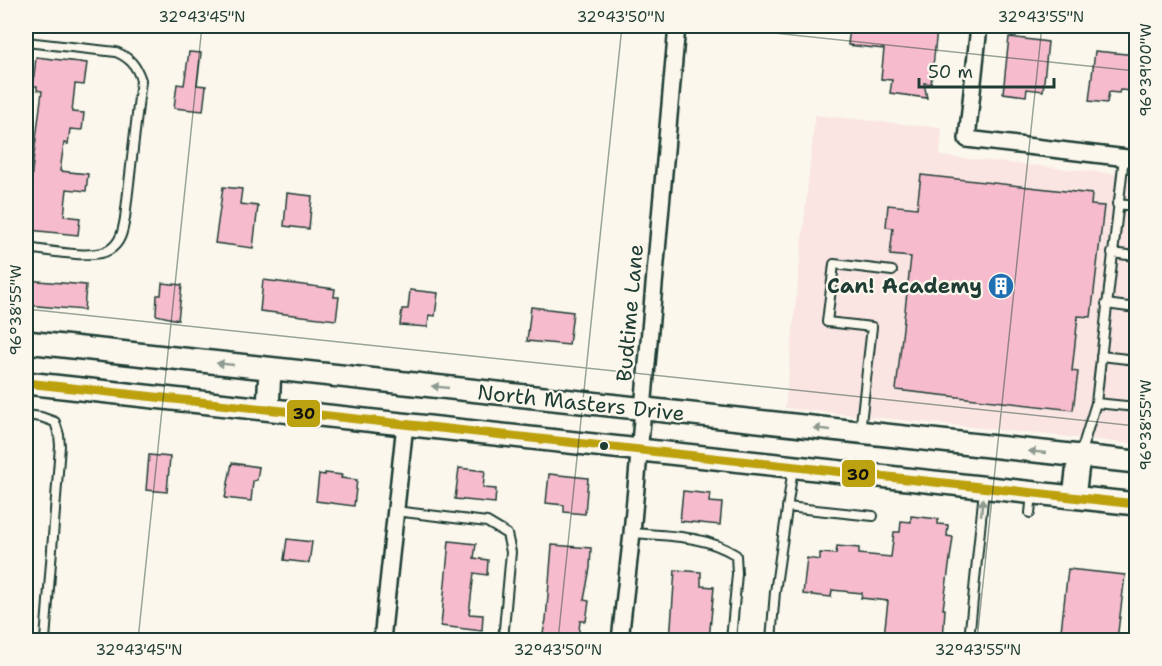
<svg xmlns="http://www.w3.org/2000/svg" width="1162" height="666" font-family="'Shantell Sans',sans-serif">
  <rect width="100%" height="100%" fill="#fbf7ec"/>
  <filter id="ink" filterUnits="userSpaceOnUse"><feTurbulence type="fractalNoise" baseFrequency=".0167" numOctaves="2"/><feDisplacementMap in="SourceGraphic" scale="12" xChannelSelector="R" yChannelSelector="G"/><feConvolveMatrix kernelMatrix="1 2 1 2 8 2 1 2 1" color-interpolation-filters="sRGB"/></filter>
  <g filter="url(#ink)">
    <path fill="#fae5e3" d="M815 115 942 128 940 156 1136 176V444L785 408Z"/>
    <path fill="#f6bcce" stroke="#1f3d34" stroke-width="1.5" d="M850 26 892 31 893 26H934V30H937L931 84 924 83 927 98 890 93 892 80 881 79 884 49 848 45Z
      M1009 37 1048 42 1043 91 1027 89 1026 96 1003 93Z
      M1095 51 1136 55 1132 91 1120 90 1119 93 1109 92 1107 103 1089 101Z
      M189 52 201 53 197 85 206 86 203 111 174 108 177 84 184 85Z
      M36 57 87 63 84 85 75 84 72 112 84 113 82 130 70 129 68 144 64 143 60 171 88 174 86 191 67 189 64 216 80 218 78 235 29 230 32 171 42 91 37 90V86H33Z
      M921 175 1092 194 1091 205 1104 206 1091 317 1078 316 1072 371 1078 372 1073 410 896 390 911 257 890 255 893 228 886 227 888 205 917 208Z
      M223 187 242 189 240 204 258 206 253 248 215 243Z
      M287 193 312 196 309 229 284 226Z
      M26 280 86 285 84 310 26 305Z
      M263 280 335 289 334 297H339L336 320 260 311Z
      M162 283 182 285 178 320 156 315 157 295H161Z
      M410 290 438 293 435 316 429 315 428 327 400 325 402 309H408Z
      M531 307 573 312 569 345 527 341Z
      M149 455 170 457 167 492 146 490Z
      M232 463 259 467 257 480 253 481 251 501 225 498Z
      M459 468 485 471 483 488 496 489 495 503 455 499Z
      M325 473 342 475 341 478 357 480 354 506 316 501 319 474 325 475Z
      M549 474 588 478 585 514 564 512V505L546 503Z
      M683 491 710 494 709 502 722 503 720 525 680 521Z
      M911 516 938 519V524L948 525 947 536 953 537 943 609H945L943 640H889L890 637 884 636 888 601 861 598 862 593 832 590 831 597 803 594 807 558 820 560V553L836 554 837 546 859 548V554L891 557 894 532H900L901 521 911 522Z
      M287 539 312 542 309 563 284 560Z
      M449 541 476 544 474 558 488 560 487 575 474 573 469 614 483 615 482 631 441 626Z
      M552 545 591 548 590 568 584 600 589 601 586 621H580L578 640 542 637 546 620Z
      M1068 569 1125 575 1117 640H1060Z
      M675 570 701 572V586L714 587 709 640H670Z"/>
    <g fill="none" stroke-linecap="round" stroke-linejoin="round">
      <defs>
        <path id="lane" d="M26 42 116 52C130 58 136 65 141 80L125 218C123 230 121 243 109 250 93 260 45 250 26 248
          M1117 204 1136 206
          M1112 253 1136 256
          M1106 304 1136 308
          M1101 356 1136 360
          M1096 403 1136 407
          M26 415 41 417 55 422 59 435 60 446 45 640
          M860 432 872 327 827 322 834 264 892 271
          M1080 455 1096 403 1124 157
          M787 507 873 516
          M395 511 487 522 507 534 511 552 503 640
          M1030 513 1032 494
          M632 533C669 536 704 535 736 555L737 574 731 640
          M771 640 775 592 793 468
          M969 640 984 490"/>
        <path id="street" d="M979 26 967 139 1136 159
          M382 640 405 424
          M620 640 632 533 677 26"/>
        <path id="secondary" d="M26 342 1136 462
          M26 383 1136 504
          M268 409 270 369
          M1074 497 1079 456"/>
      </defs>
      <use href="#lane" stroke="#1f3d34" stroke-width="12"/>
      <use href="#street" stroke="#1f3d34" stroke-width="20"/>
      <use href="#secondary" stroke="#1f3d34" stroke-width="26"/>
      <use href="#lane" stroke="#fbf7ec" stroke-width="8"/>
      <use href="#street" stroke="#fbf7ec" stroke-width="15"/>
      <use href="#secondary" stroke="#fbf7ec" stroke-width="21"/>
      <defs>
        <path id="bus-1" d="M26 383 1136 504"/>
      </defs>
      <use href="#bus-1" stroke="#fbf7ec" stroke-width="14"/>
      <use href="#bus-1" stroke="#bca110" stroke-width="9"/>
    </g>
    <defs><path id="oneway-solid" d="M-6-.8H1V-3.2L6.5 0L1 3.2V.8H-6Z" transform="scale(1.5)"/></defs>
    <g fill="#8d9a90">
      <use href="#oneway-solid" transform="translate(225 364) rotate(-174)"/>
      <use href="#oneway-solid" transform="translate(440 387) rotate(-174)"/>
      <use href="#oneway-solid" transform="translate(822 429) rotate(-174)"/>
      <use href="#oneway-solid" transform="translate(1037 452) rotate(-174)"/>
      <use href="#oneway-solid" transform="translate(982 507) rotate(-84)"/>
    </g>
  </g>
  <path fill="none" stroke="#1f3d34" stroke-width="1.5" stroke-opacity="0.45" d="M706 26 1136 71M26 309 1136 426M138 640 202 26M558 640 622 26M977 640 1042 26"/>
  <defs>
    <symbol id="building-disc" viewBox="-11 -11 22 22"><circle r="9.5" fill="#1f6fb2" stroke="#fbf7ec"/><path d="M-4-6H4V6H1V3H-1V6H-4ZM-2.5-4.3h1.7v1.8h-1.7ZM.8-4.3h1.7v1.8H.8ZM-2.5-1h1.7V.8h-1.7ZM.8-1h1.7V.8H.8Z" fill="#fff"/></symbol>
  </defs>
  <g fill-rule="evenodd">
    <use href="#building-disc" x="986" y="271" width="30" height="30"/>
  </g>
  <circle fill="#1f3d34" stroke="#fbf7ec" stroke-width="2" cx="604" cy="446" r="5"/>
  <g text-anchor="middle" dominant-baseline="central" stroke-width="4.5" stroke-linejoin="round" paint-order="stroke">
    <g font-size="21" font-weight="bold" fill="#1f3d34" stroke="#fbf7ec" text-anchor="end">
      <text x="982" y="286">Can! Academy</text>
    </g>
    <g font-size="21" fill="#1f3d34" stroke="#fbf7ec">
      <text transform="translate(630 313) rotate(-85)">Budtime Lane</text>
      <text transform="translate(581 403) rotate(6)">North Masters Drive</text>
    </g>
  </g>
  <g stroke="#fbf7ec" stroke-width="2">
    <rect x="286" y="399" width="35" height="29" rx="6" fill="#bca110"/>
    <rect x="841" y="459" width="35" height="29" rx="6" fill="#bca110"/>
  </g>
  <g font-size="16" text-anchor="middle" font-weight="bold" fill="#111">
    <text x="304" y="419">30</text>
    <text x="858" y="480">30</text>
  </g>
  <rect width="1162" height="666" fill="none" stroke="#fbf7ec" stroke-width="66"/>
  <path d="M919 78v9h135v-9" fill="none" stroke="#1f3d34" stroke-width="3"/>
  <text x="928" y="78" font-size="18" fill="#1f3d34" stroke="#fbf7ec" stroke-width="4.5" paint-order="stroke">50 m</text>
  <rect x="33" y="33" width="1096" height="600" fill="none" stroke="#1f3d34" stroke-width="2"/>
  <g font-size="15" text-anchor="middle" fill="#1f3d34">
    <text x="202" y="22">32°43'45"N</text>
    <text x="621" y="22">32°43'50"N</text>
    <text x="1041" y="22">32°43'55"N</text>
    <text transform="translate(1146 70) rotate(-90)" y="5">96°39'00"W</text>
    <text transform="translate(16 310) rotate(-90)" y="5">96°38'55"W</text>
    <text transform="translate(1146 425) rotate(-90)" y="5">96°38'55"W</text>
    <text x="139" y="655">32°43'45"N</text>
    <text x="558" y="655">32°43'50"N</text>
    <text x="978" y="655">32°43'55"N</text>
  </g>
</svg>
